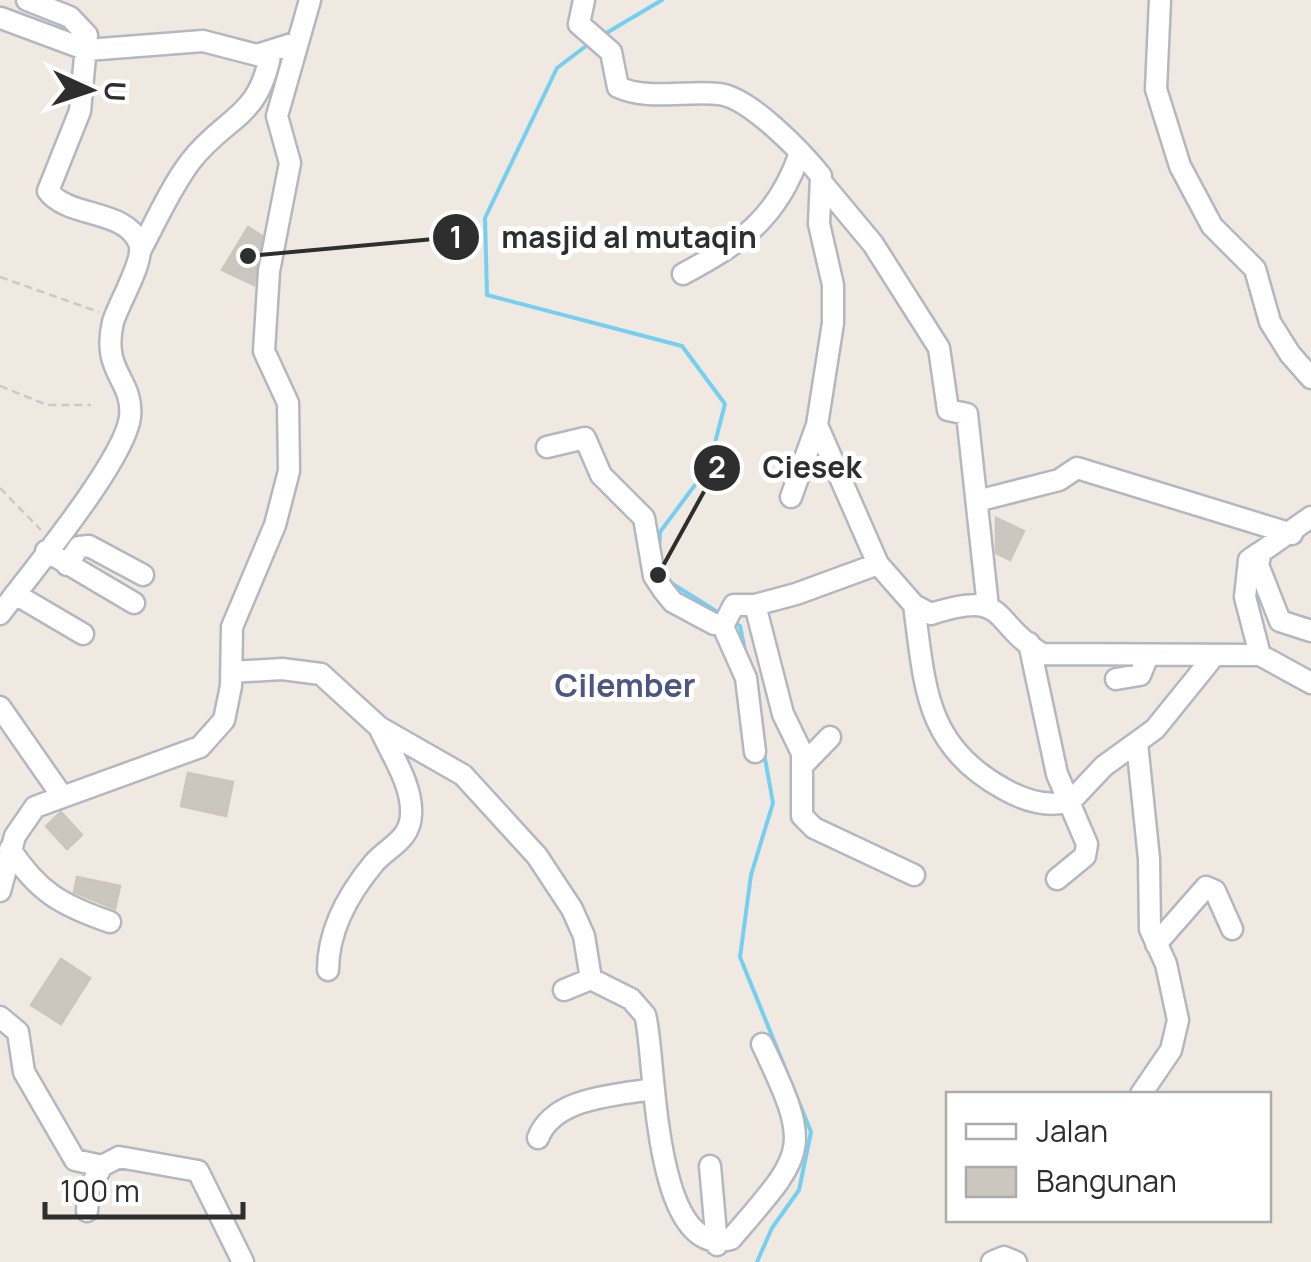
<svg xmlns="http://www.w3.org/2000/svg" width="1311" height="1262" font-family="Manrope,sans-serif">
  <rect width="100%" height="100%" fill="#efe9e1"/>
  <g fill="none" stroke-linecap="round" stroke-linejoin="round">
    <path stroke="#75cff0" stroke-width="4" d="M603 35 662 0
      M590 43 557 68 485 218 487 295 682 346 725 404 709 466 660 532 659 552
      M668 581 719 613
      M731 621 740 626 746 656
      M757 1262 772 1228 799 1190 811 1132 740 957 751 875 773 803 764 753"/>
  </g>
  <path fill="#cbc7bf" stroke="#cbc5ba" stroke-width="2.5" d="M248 227 262 236 254 285 222 270Z
    M996 518 1024 531 1010 560 996 553Z
    M188 773 233 782 226 816 181 806Z
    M61 812 82 835 67 849 46 826Z
    M77 877 120 886 115 909 74 892Z
    M61 959 90 978 61 1024 31 1005Z"/>
  <g fill="none" stroke-linecap="round" stroke-linejoin="round">
    <defs>
      <path id="minor" d="M584 0 579 24 611 52 618 87C648 101 687 90 719 94 749 97 802 152 821 176L819 224 833 285V323L817 425 878 564 914 605 931 614C1009 589 989 621 1042 654L1260 655 1311 683
        M1160 0 1156 89 1180 166 1212 226 1255 269 1270 322 1290 354 1311 378
        M1 18 87 50 203 41 257 55 298 42
        M823 184 873 244 939 348 948 410 967 414 988 607
        M140 251C156 221 170 189 190 162 226 115 259 120 271 51
        M683 274C742 242 777 219 800 153
        M547 447 585 438 601 475 644 518 654 576 664 591 673 602 714 624 725 622 734 605H755L796 594 878 564
        M791 497 817 425
        M977 501 1059 480 1077 468 1292 534
        M1311 517 1261 552 1258 565 1280 621 1311 631
        M46 551 134 603
        M1259 553 1249 560 1245 597 1260 655
        M67 565 79 547 89 546 143 575
        M15 594 83 634
        M755 605 783 714 802 753V816L814 828 914 875
        M914 605C925 687 925 746 1004 789 1025 801 1047 808 1071 801L1104 766 1155 729 1214 656
        M0 614C30 574 125 460 130 417 134 379 101 373 113 322 118 304 146 259 139 243 126 209 68 218 48 191L80 111 87 35 70 17 27 0
        M722 624 746 678 755 752
        M1029 643 1057 774 1087 844 1085 856 1057 879
        M231 672 282 669 321 674 379 727 463 775 537 856 572 909 584 936 591 979 631 999 645 1015C656 1047 650 1262 731 1239 805 1152 814 1152 762 1044
        M1116 679 1140 675 1148 656
        M0 707 62 796
        M1137 743 1149 859 1150 929 1166 964 1178 1020 1171 1050 1141 1094
        M803 765 830 737
        M10 849C38 892 61 905 110 922
        M0 891 15 836 35 807 200 747 224 720 231 686 232 627 275 525 289 471 288 403 264 351 269 271 290 163 277 116 310 0
        M1156 944 1206 887 1215 891 1232 929
        M328 970C328 931 349 893 374 863 388 847 410 840 411 815 413 785 391 754 379 727
        M564 990 591 979
        M0 1017 18 1032 24 1072 75 1160 102 1166 119 1157 198 1171 243 1262
        M538 1138C554 1097 614 1096 652 1089
        M710 1166 717 1245
        M87 1211 89 1189 102 1166
        M992 1262 1004 1257 1016 1262"/>
    </defs>
    <use href="#minor" stroke="#b4b7c1" stroke-width="25"/>
    <path stroke="#c9c9c9" stroke-width="2.5" stroke-dasharray="8 5" stroke-linecap="butt" d="M0 277 99 312
      M0 386 47 405H91
      M0 488 41 530"/>
    <use href="#minor" stroke="#fff" stroke-width="20"/>
  </g>
  <g text-anchor="middle" dominant-baseline="central" stroke-width="10" stroke-linejoin="round" paint-order="stroke">
    <g font-size="32" font-weight="bold" fill="#4d5680" stroke="#fff">
      <text x="625" y="685">Cilember</text>
    </g>
  </g>
  <path fill="none" stroke="#2e2e2e" stroke-width="4" d="M248 256L456 237M658 575L717 468"/>
  <g fill="#2e2e2e" stroke="#fff" stroke-width="4">
    <circle cx="248" cy="256" r="10"/>
    <circle cx="658" cy="575" r="10"/>
    <circle cx="456" cy="237" r="25"/>
    <circle cx="717" cy="468" r="25"/>
  </g>
  <g font-size="30" text-anchor="middle" font-weight="bold" fill="#fff">
    <text x="456" y="248">1</text>
    <text x="717" y="478">2</text>
  </g>
  <g font-size="30" text-anchor="middle" font-weight="bold" fill="#2e2e2e" stroke="#fff" stroke-width="10" stroke-linejoin="round" paint-order="stroke">
    <text x="629" y="248">masjid al mutaqin</text>
    <text x="812" y="478">Ciesek</text>
  </g>
  <rect x="946" y="1092" width="325" height="130" fill="#ffffff" stroke="#ababab" stroke-width="2.5"/>
  <rect x="966" y="1124" width="50" height="15" fill="#ffffff" stroke="#ababab" stroke-width="2.5"/>
  <text x="1036" y="1142" font-size="30" fill="#2e2e2e">Jalan</text>
  <rect x="966" y="1167" width="50" height="30" fill="#cbc7bf" stroke="#ababab" stroke-width="2.5"/>
  <text x="1036" y="1192" font-size="30" fill="#2e2e2e">Bangunan</text>
  <g transform="translate(90 90) rotate(93)" stroke="#ffffff" stroke-width="8" paint-order="stroke">
  <path d="M0-8L18 38L0 25L-18 38Z" fill="#2e2e2e"/>
  <text y="-15" font-size="28" font-weight="bold" text-anchor="middle" fill="#2e2e2e">U</text>
  </g>
  <path d="M45 1202v15h198v-15" fill="none" stroke="#2e2e2e" stroke-width="5"/>
  <text x="60" y="1202" font-size="30" fill="#2e2e2e" stroke="#ffffff" stroke-width="8" paint-order="stroke">100 m</text>
</svg>
